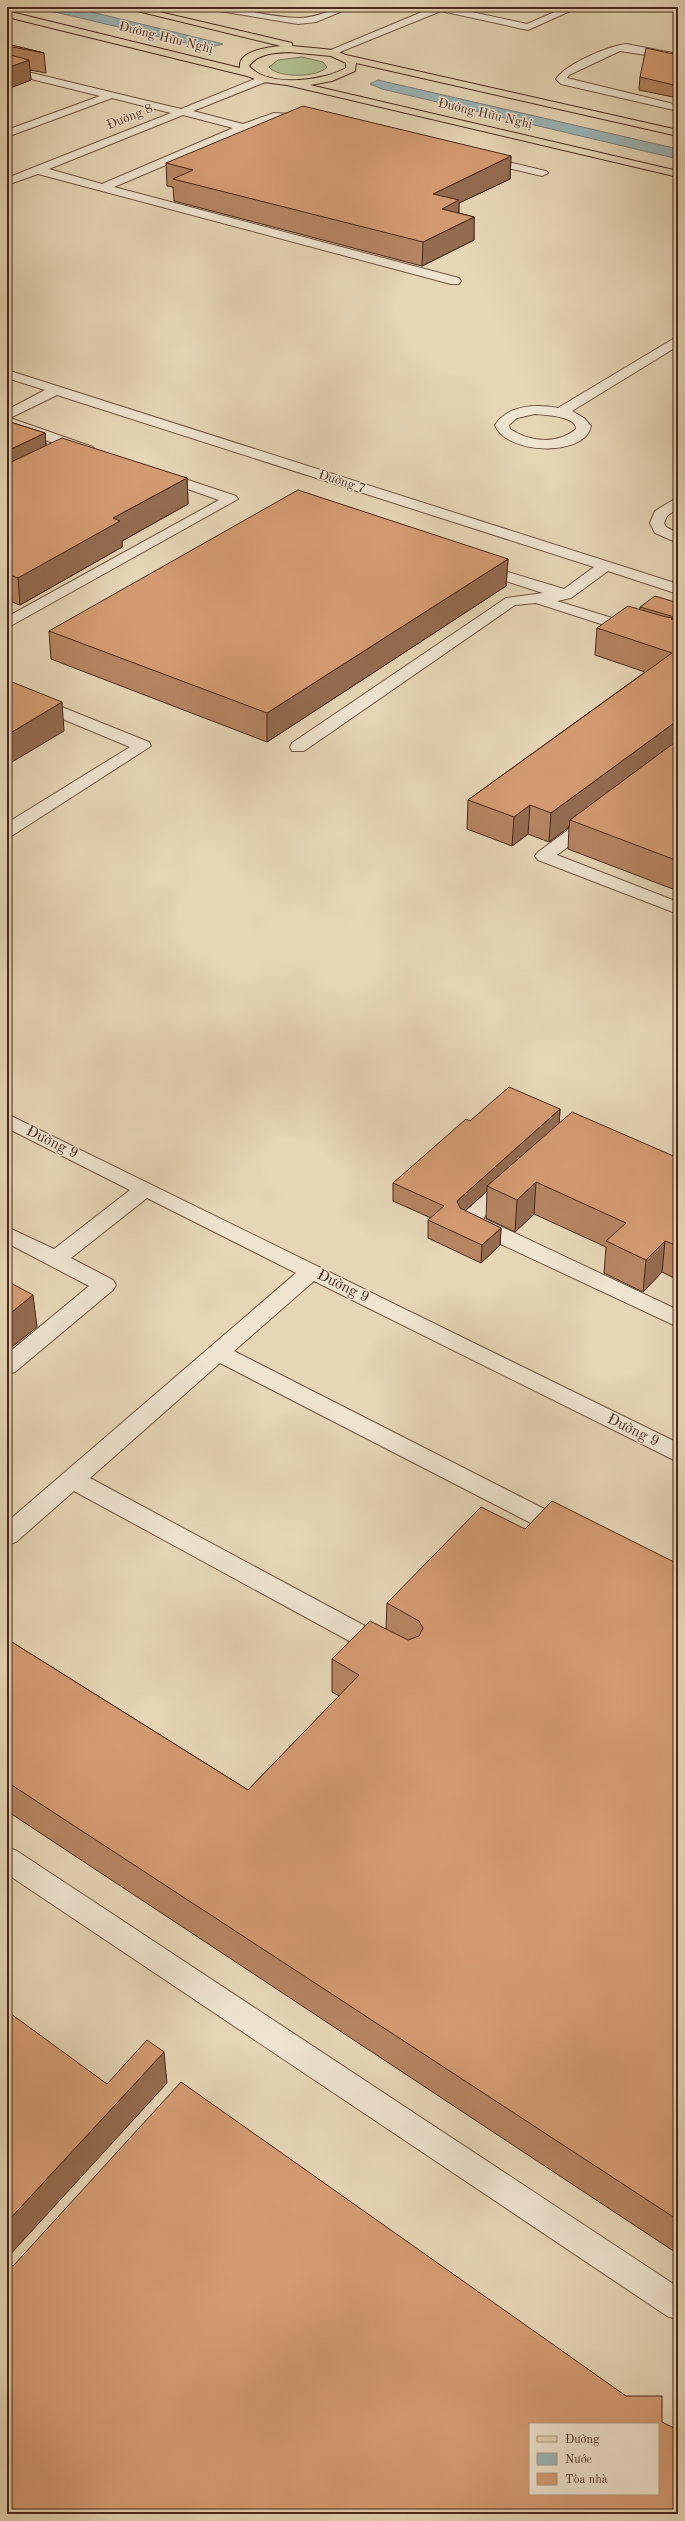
<svg xmlns="http://www.w3.org/2000/svg" width="685" height="2521" font-family="'Old Standard TT',serif">
  <rect width="100%" height="100%" fill="#e6d6b6"/>
  <filter id="stains"><feTurbulence type="fractalNoise" baseFrequency=".005" numOctaves="4"/><feColorMatrix values="0 0 0 0 .2 0 0 0 0 .09 0 0 0 0 .02 0 0 0 .5 -.17"/></filter>
  <radialGradient id="worn" r=".72"><stop offset=".6" stop-color="#630" stop-opacity="0"/><stop offset="1" stop-color="#630" stop-opacity=".3"/></radialGradient>
  <path fill="#b0bf91" stroke="#7c7456" d="M302 57 323 62 327 67C318 78 277 78 269 67L278 60Z"/>
  <path fill="#9ab6b8" stroke="#797d7a" d="M34 7H71L223 44 207 48Z
    M378 80 678 149V159L382 89 370 84Z"/>
  <g fill="none" stroke-linecap="round" stroke-linejoin="round">
    <defs>
      <path id="minor" d="M209 7C239 7 268 17 298 18 317 19 333 7 352 7L316 22 298 24 214 10Z
        M434 7H449L527 24 566 7H579L528 30 441 11 335 54 326 52Z
        M626 44 678 54V60L620 51 569 75 567 78 678 105V111L561 84 556 79C566 64 608 46 626 44Z
        M7 67 181 109 260 77H268V81L193 111 243 124 274 113 307 115 311 116V120L275 119 114 187 459 278 461 281 459 284H451L38 174 7 185V178L171 113 112 98 7 137V130L100 96 7 73ZM183 115 233 128 102 184 49 169Z
        M483 156 546 171 548 173 542 176 479 161 477 159Z
        M678 336V346L572 411 584 418 591 426C585 458 505 454 495 425 508 405 536 404 558 408ZM535 414C545 415 577 416 576 429 557 445 530 442 510 429L509 425 517 418Z
        M7 370 678 584V594L608 571 571 598 557 601 641 627 643 630 635 635 536 603 515 605 304 751H292L290 747 292 743 506 598 543 593 472 570 469 567 472 564H482L564 589 594 567 57 395 10 418 93 447 95 450 88 454 83 453 7 427V410L45 390 7 378Z
        M158 470 236 496 238 499 7 628V617L219 500 153 477 151 474 153 471Z
        M678 497V508L667 516 664 523 666 527 678 533V543L655 533 650 523 655 511Z
        M7 685 149 742 151 746 13 835 7 836V823L130 747 7 696Z
        M593 815 599 816 602 820 599 824 557 855 678 902V914L538 860 535 856 538 852 587 816Z
        M7 1114 678 1443V1462L314 1281 234 1351 574 1524 577 1530 574 1536 565 1539 556 1536 220 1363 90 1478 393 1641 397 1648 393 1655 384 1658 375 1655 74 1491 16 1542 7 1545V1522L296 1273 147 1198 71 1258 113 1280 116 1285 113 1290 15 1372 7 1374V1354L89 1286 7 1243V1227L54 1249 130 1190 7 1128Z
        M508 1178 516 1180 519 1185 483 1218 678 1310V1327L460 1225 457 1220 460 1215 500 1180Z
        M7 1847 17 1851 678 2287V2320L667 2316 7 1874Z"/>
      <path id="major" d="M121 7H138L292 43V46L334 50 346 55 678 130V136L356 63 355 71 332 81 310 85 678 171V177L287 85 263 82 247 76 7 17V11L240 68C237 51 269 47 281 46ZM289 52 331 56 346 63V68C323 81 268 88 249 66 258 53 275 53 289 52Z"/>
    </defs>
    <use href="#minor" stroke="#705442" stroke-width="2"/>
    <use href="#major" stroke="#48281c" stroke-width="2"/>
    <use href="#minor" fill="#efe4d0" fill-rule="evenodd"/>
    <use href="#major" fill="#e6d6b6" fill-rule="evenodd"/>
  </g>
  <path fill="#b68562" stroke="#48281c" d="M7 44 44 53 46 73 30 70 31 80 7 89Z
    M678 55V98L639 90 640 77Z
    M511 156 510 179 459 203V213L474 217V240L422 266 174 201 173 187 167 186 166 163Z
    M7 421 45 433 46 446 187 478 188 504 122 541V547L20 605 12 602 7 605Z
    M508 559 506 586 267 742 51 659 49 631Z
    M678 603V891L568 849 569 827 549 842 528 834 512 846 467 829 468 800 645 672 595 655 597 628 640 609V607Z
    M560 1109 559 1123 678 1158V1280L662 1272 643 1292 604 1273 606 1247 534 1214 515 1232 486 1218 487 1191 465 1211 501 1228 500 1245 481 1263 428 1238V1220L431 1218 393 1201V1183L470 1121Z
    M525 1529 678 1564V2254L7 1811V1639L248 1790 339 1696 332 1692V1659L386 1629 387 1603Z"/>
  <path fill="#946c50" stroke="#48281c" d="M29 60 31 80 7 89V68Z
    M511 156 510 179 459 203 458 223 441 232 433 194Z
    M474 217V240L422 266 423 242Z
    M45 433 47 459 7 478V451Z
    M187 478 188 504 122 541V547L20 605 18 578 113 518Z
    M508 559 506 586 267 742V713Z
    M10 575 12 602 7 605V577Z
    M62 702 64 731 7 765V735Z
    M678 722V750L570 820 569 827 549 842 551 813 674 723Z
    M530 805 528 834 512 846 514 817Z
    M560 1109 559 1127 487 1186V1191L456 1219 457 1201Z
    M536 1182 534 1214 515 1232 517 1200Z
    M501 1228 500 1245 481 1263 482 1245Z
    M665 1241 662 1272 643 1292 646 1260Z
    M33 1295 37 1327 7 1351V1316Z
    M164 2052 167 2083 7 2258V2222Z"/>
  <path fill="#d49b72" stroke="#48281c" fill-rule="evenodd" d="M7 44 44 53 7 46Z
    M646 48 678 55V86L640 77Z
    M7 54 29 60 7 68Z
    M303 106 511 156 433 194 459 200 442 209 474 217 423 242 173 179 193 170 166 163Z
    M7 421 45 433 7 451Z
    M62 438 187 478 113 518 120 521 18 578 10 575 7 577V464Z
    M298 490 508 559 267 713 49 631Z
    M655 596 678 603V618L640 607Z
    M628 606 666 617 673 618 671 619 678 622V722L674 723 551 813 530 805 514 817 468 800 672 653 597 628Z
    M7 680 62 702 7 735Z
    M678 740V861L570 820Z
    M509 1087 560 1109 457 1201 460 1208 501 1228 482 1245 428 1220 444 1206 393 1183 466 1119 470 1121Z
    M572 1112 678 1158V1246L665 1241 646 1260 606 1241 626 1223 536 1182 517 1200 487 1186Z
    M7 1281 33 1295 7 1316Z
    M552 1501 678 1564V2220L7 1782V1639L248 1790 359 1675 332 1659 370 1621 408 1640 419 1636 423 1628 419 1621 387 1603 481 1507 525 1529Z
    M7 2011 107 2084 147 2040 164 2052 7 2222Z
    M181 2082 626 2396H662V2422L678 2430V2514H7V2267L14 2265ZM530 2424H658V2494H530Z"/>
  <g text-anchor="middle" dominant-baseline="central" stroke-width="3" stroke-linejoin="round" paint-order="stroke">
    <g font-size="13" fill="#48281c" stroke="#efe4d0">
      <text transform="translate(166 38) rotate(14)">Đường Hữu Nghị</text>
      <text transform="translate(485 114) rotate(13)">Đường Hữu Nghị</text>
      <text transform="translate(130 117) rotate(-22)">Đường 8</text>
      <text transform="translate(342 482) rotate(18)">Đường 7</text>
    </g>
    <g font-size="15" fill="#48281c" stroke="#efe4d0">
      <text transform="translate(52 1143) rotate(26)">Đường 9</text>
      <text transform="translate(343 1287) rotate(26)">Đường 9</text>
      <text transform="translate(633 1431) rotate(26)">Đường 9</text>
    </g>
  </g>
  <rect width="685" height="2521" fill="none" stroke="#e6d6b6" stroke-width="24"/>
  <rect x="8" y="8" width="669" height="2505" fill="none" stroke="#48281c" stroke-width="2"/>
  <rect x="12" y="12" width="661" height="2497" fill="none" stroke="#48281c"/>
  <rect x="529" y="2423" width="130" height="72" fill="#efe4d0" stroke="#ac9988"/>
  <rect x="537" y="2436" width="20" height="6" fill="#e6d6b6" stroke="#ac9988"/>
  <text x="565" y="2443" font-size="12" fill="#48281c">Đường</text>
  <rect x="537" y="2453" width="20" height="12" fill="#9ab6b8" stroke="#ac9988"/>
  <text x="565" y="2463" font-size="12" fill="#48281c">Nước</text>
  <rect x="537" y="2473" width="20" height="12" fill="#d49b72" stroke="#ac9988"/>
  <text x="565" y="2483" font-size="12" fill="#48281c">Tòa nhà</text>
  <rect width="100%" height="100%" filter="url(#stains)"/>
  <rect width="100%" height="100%" fill="url(#worn)"/>
</svg>
